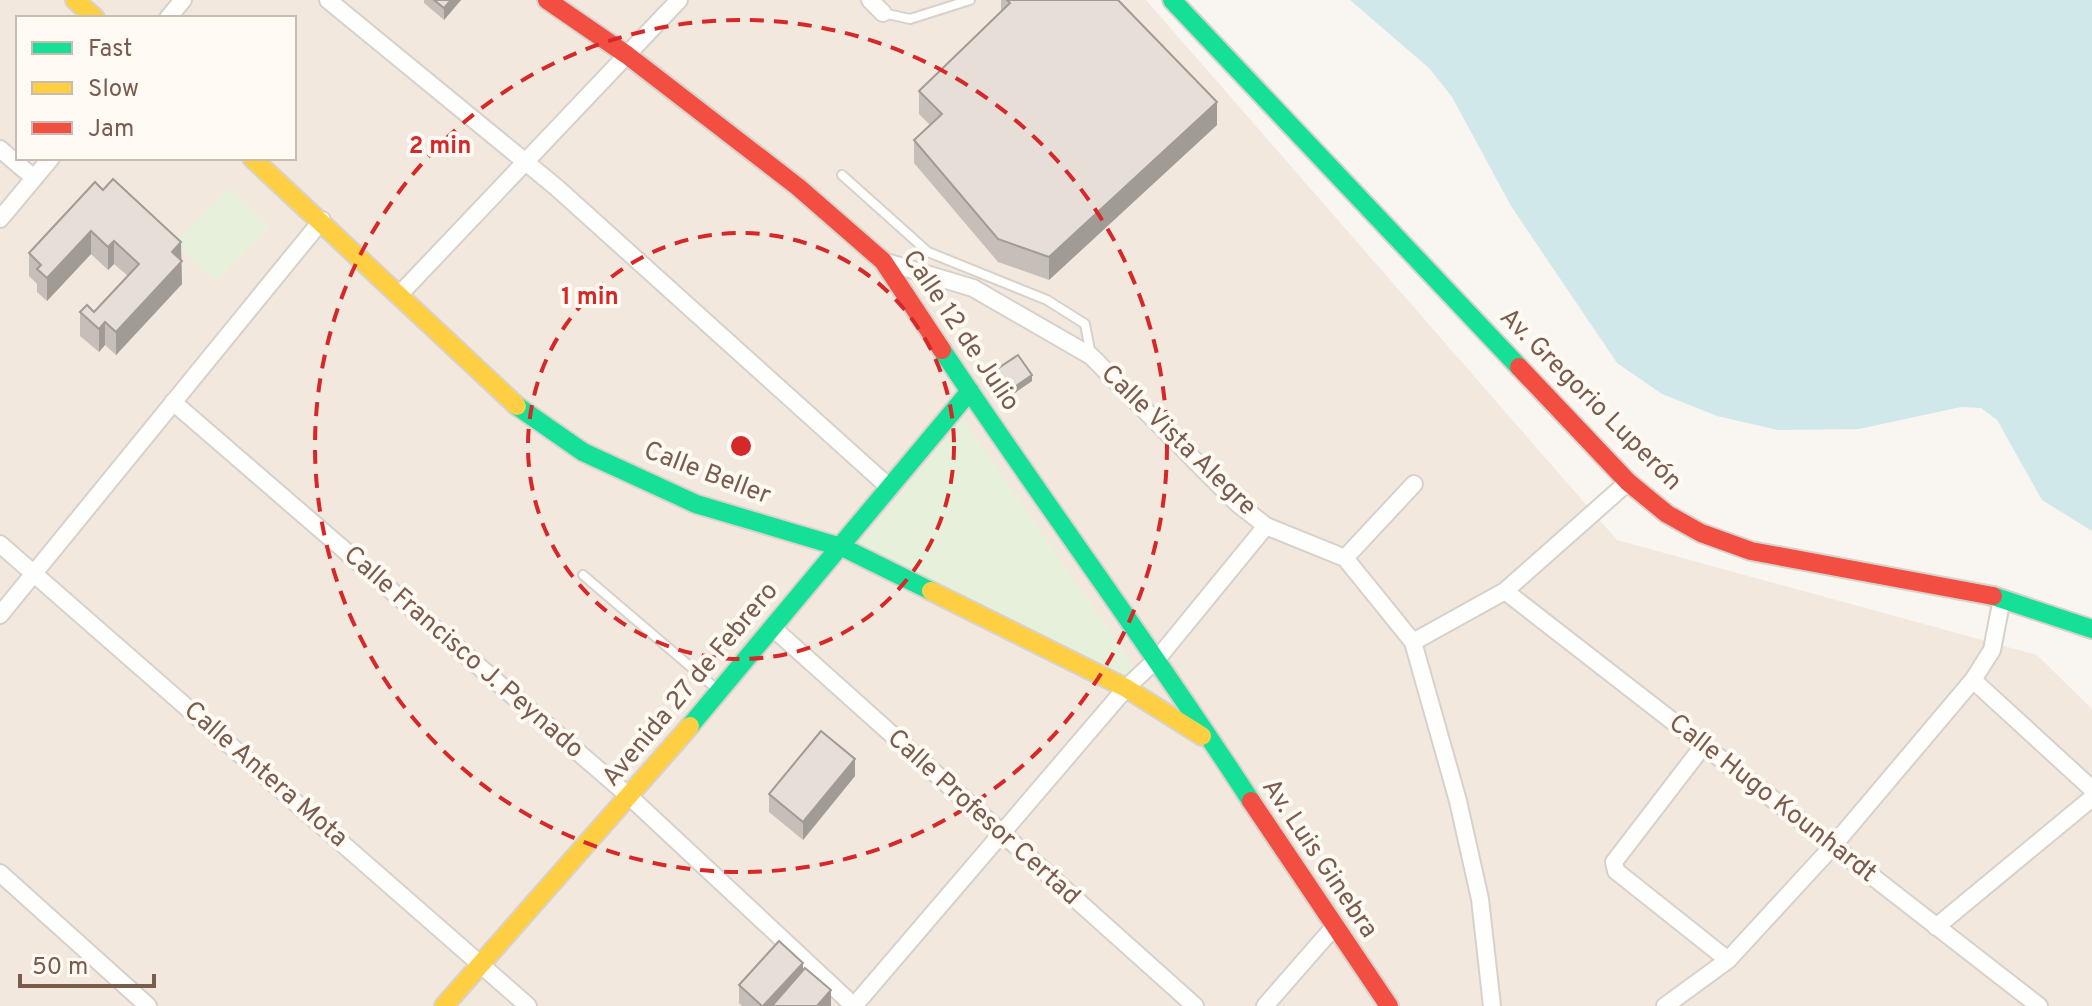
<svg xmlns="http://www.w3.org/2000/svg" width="2092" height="1006" font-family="Overpass,sans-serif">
  <rect width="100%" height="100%" fill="#f9f5f0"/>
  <path fill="#f2e8de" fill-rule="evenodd" d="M0 0H1146L1617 540 2037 655 2092 709V1006H0ZM18 18H294V158H18Z"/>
  <path fill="#e7f0db" d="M229 188 269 227 215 282 175 243Z
    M963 419 1165 711 856 547Z"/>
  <path fill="#d0e8ea" d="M1350 0H2092V531L2042 500 1997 420 1981 408 1961 407 1859 429 1778 430 1717 416 1662 394 1617 363 1511 206 1452 97 1430 69Z"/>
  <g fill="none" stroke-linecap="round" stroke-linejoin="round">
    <defs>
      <path id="lane" d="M883 13 910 19 970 0
        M842 175 928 252 1047 300 1085 324 1091 355
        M583 575 719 691"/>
      <path id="street" d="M328 0 556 187 890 488
        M870 0 883 13
        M168 18 183 0
        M0 149 34 178
        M0 219 51 158
        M883 261 973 288 1091 356 1238 504 1266 526 1345 558 1413 642 1458 801 1480 899 1492 1006
        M399 295 679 0
        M173 402 630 797 854 1006
        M0 544 528 1006
        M1345 558 1414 484
        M1505 591 2039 1006
        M0 615 322 220
        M773 628 1195 1006
        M1413 642 1505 591 1628 482
        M1973 680 2092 789
        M1703 746 1614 862 1616 871 1728 960
        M0 873 148 1006
        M1936 927 2092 798
        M854 1006 1126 688 1158 658 1266 526
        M1265 1006 1333 928
        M1665 1006 1728 960 1832 847 1973 680 1992 650 2002 598"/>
      <path id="fast" d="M1172 0 1519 367
        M942 350C1043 502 1152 648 1251 801
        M517 406 583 452 696 504 844 548 931 591
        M1993 596 2092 629
        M690 726 970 391"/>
      <path id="slow" d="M75 0 95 18
        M252 158 517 406
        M931 591 1126 688 1202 736
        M444 1006 690 726"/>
      <path id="jam" d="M547 0 627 55 798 187 883 261 942 350
        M1519 367 1628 482 1667 514 1701 533 1751 551 1993 596
        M1251 801 1389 1006"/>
    </defs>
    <use href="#lane" stroke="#d7d1cb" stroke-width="12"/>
    <use href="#street" stroke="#d7d1cb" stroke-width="20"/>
    <use href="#fast" stroke="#d9d2cb" stroke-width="22"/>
    <use href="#slow" stroke="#d9d2cb" stroke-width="22"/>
    <use href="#jam" stroke="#d9d2cb" stroke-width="22"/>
    <use href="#lane" stroke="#fefefd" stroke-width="8"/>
    <use href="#street" stroke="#fefefd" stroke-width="16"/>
    <use href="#fast" stroke="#16e098" stroke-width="18"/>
    <use href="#slow" stroke="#ffcf43" stroke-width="18"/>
    <use href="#jam" stroke="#f24e42" stroke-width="18"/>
  </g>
  <path fill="#c6bfb9" d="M424 0H461L444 20 424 3Z
    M1001 0H1118L1217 125 1049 280 998 262 914 163V140L930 125 919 114V91L1001 11Z
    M95 182 181 260 182 284 116 355 105 345 99 352 80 336V312H94L128 276 114 264 108 270 91 254 47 301 37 292V284L29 276V253Z
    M985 377 1032 381 1000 403 985 383Z
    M855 776 803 840 769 812V794Z
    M803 971 831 1006H742L739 1003V985Z"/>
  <path fill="#a19b96" d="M451 0H461L444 20V8Z
    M1217 102V125L1049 280V257Z
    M91 231V254L47 301V278Z
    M114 241V264L108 270V247Z
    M181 242 182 284 116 355V332L172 252Z
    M105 322V345L99 352V329Z
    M1032 375V381L1000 403V397Z
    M855 759V776L803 840V822Z
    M803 963V980L779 1006H763Z
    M831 990V1006H817Z"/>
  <path fill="#e6ded7" stroke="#a19b96" stroke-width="2" d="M434 0H451L444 8Z
    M1007 0H1118L1217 102 1049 257 998 239 914 140 942 114 919 91 1010 3Z
    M113 179 181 242 172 252 182 261 116 332 105 322 99 329 80 312 87 305 94 312 139 264 114 241 108 247 91 231 47 278 37 269 41 265 29 253 95 182 103 190Z
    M1018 355 1032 375 1000 397 985 377Z
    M821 731 855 759 803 822 769 794Z
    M779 941 803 963 763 1006H762L739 985Z
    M805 968 831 990 817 1006H772Z"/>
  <g fill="none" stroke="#d62828" stroke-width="4" stroke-dasharray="14 10">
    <circle cx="741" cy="446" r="213"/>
    <circle cx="741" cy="446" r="426"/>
  </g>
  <g text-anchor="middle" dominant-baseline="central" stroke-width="8" stroke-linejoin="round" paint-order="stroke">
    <g font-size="26" fill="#7a5c4d" stroke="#fffaf3">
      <text transform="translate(960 331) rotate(56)">Calle 12 de Julio</text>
      <text transform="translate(1590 400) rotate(45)">Av. Gregorio Luperón</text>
      <text transform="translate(1178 441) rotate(44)">Calle Vista Alegre</text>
      <text transform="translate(707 474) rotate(21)">Calle Beller</text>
      <text transform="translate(463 653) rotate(41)">Calle Francisco J. Peynado</text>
      <text transform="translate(691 685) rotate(-50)">Avenida 27 de Febrero</text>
      <text transform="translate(265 775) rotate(41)">Calle Antera Mota</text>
      <text transform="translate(1772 799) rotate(38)">Calle Hugo Kounhardt</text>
      <text transform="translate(983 818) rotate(42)">Calle Profesor Certad</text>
      <text transform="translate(1319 859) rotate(56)">Av. Luis Ginebra</text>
    </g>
  </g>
  <circle cx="741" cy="446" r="12" fill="#d62828" stroke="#fffaf3" stroke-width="4"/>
  <g font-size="24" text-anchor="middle" font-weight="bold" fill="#d62828" stroke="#fffaf3" stroke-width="8" stroke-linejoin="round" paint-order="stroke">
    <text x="440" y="153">2 min</text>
    <text x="590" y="304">1 min</text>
  </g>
  <rect x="16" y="16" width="280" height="144" fill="#fffaf3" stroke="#cabbb1" stroke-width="2"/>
  <rect x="32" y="42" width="40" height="12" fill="#16e098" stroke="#cabbb1" stroke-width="2"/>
  <text x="88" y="56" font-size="24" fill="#7a5c4d">Fast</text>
  <rect x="32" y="82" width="40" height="12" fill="#ffcf43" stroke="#cabbb1" stroke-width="2"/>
  <text x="88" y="96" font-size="24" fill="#7a5c4d">Slow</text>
  <rect x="32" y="122" width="40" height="12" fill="#f24e42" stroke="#cabbb1" stroke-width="2"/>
  <text x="88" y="136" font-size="24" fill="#7a5c4d">Jam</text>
  <path d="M20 974v12h134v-12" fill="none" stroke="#7a5c4d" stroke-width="4"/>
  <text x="32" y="974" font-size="24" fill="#7a5c4d" stroke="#fffaf3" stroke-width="6" paint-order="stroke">50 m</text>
</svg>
